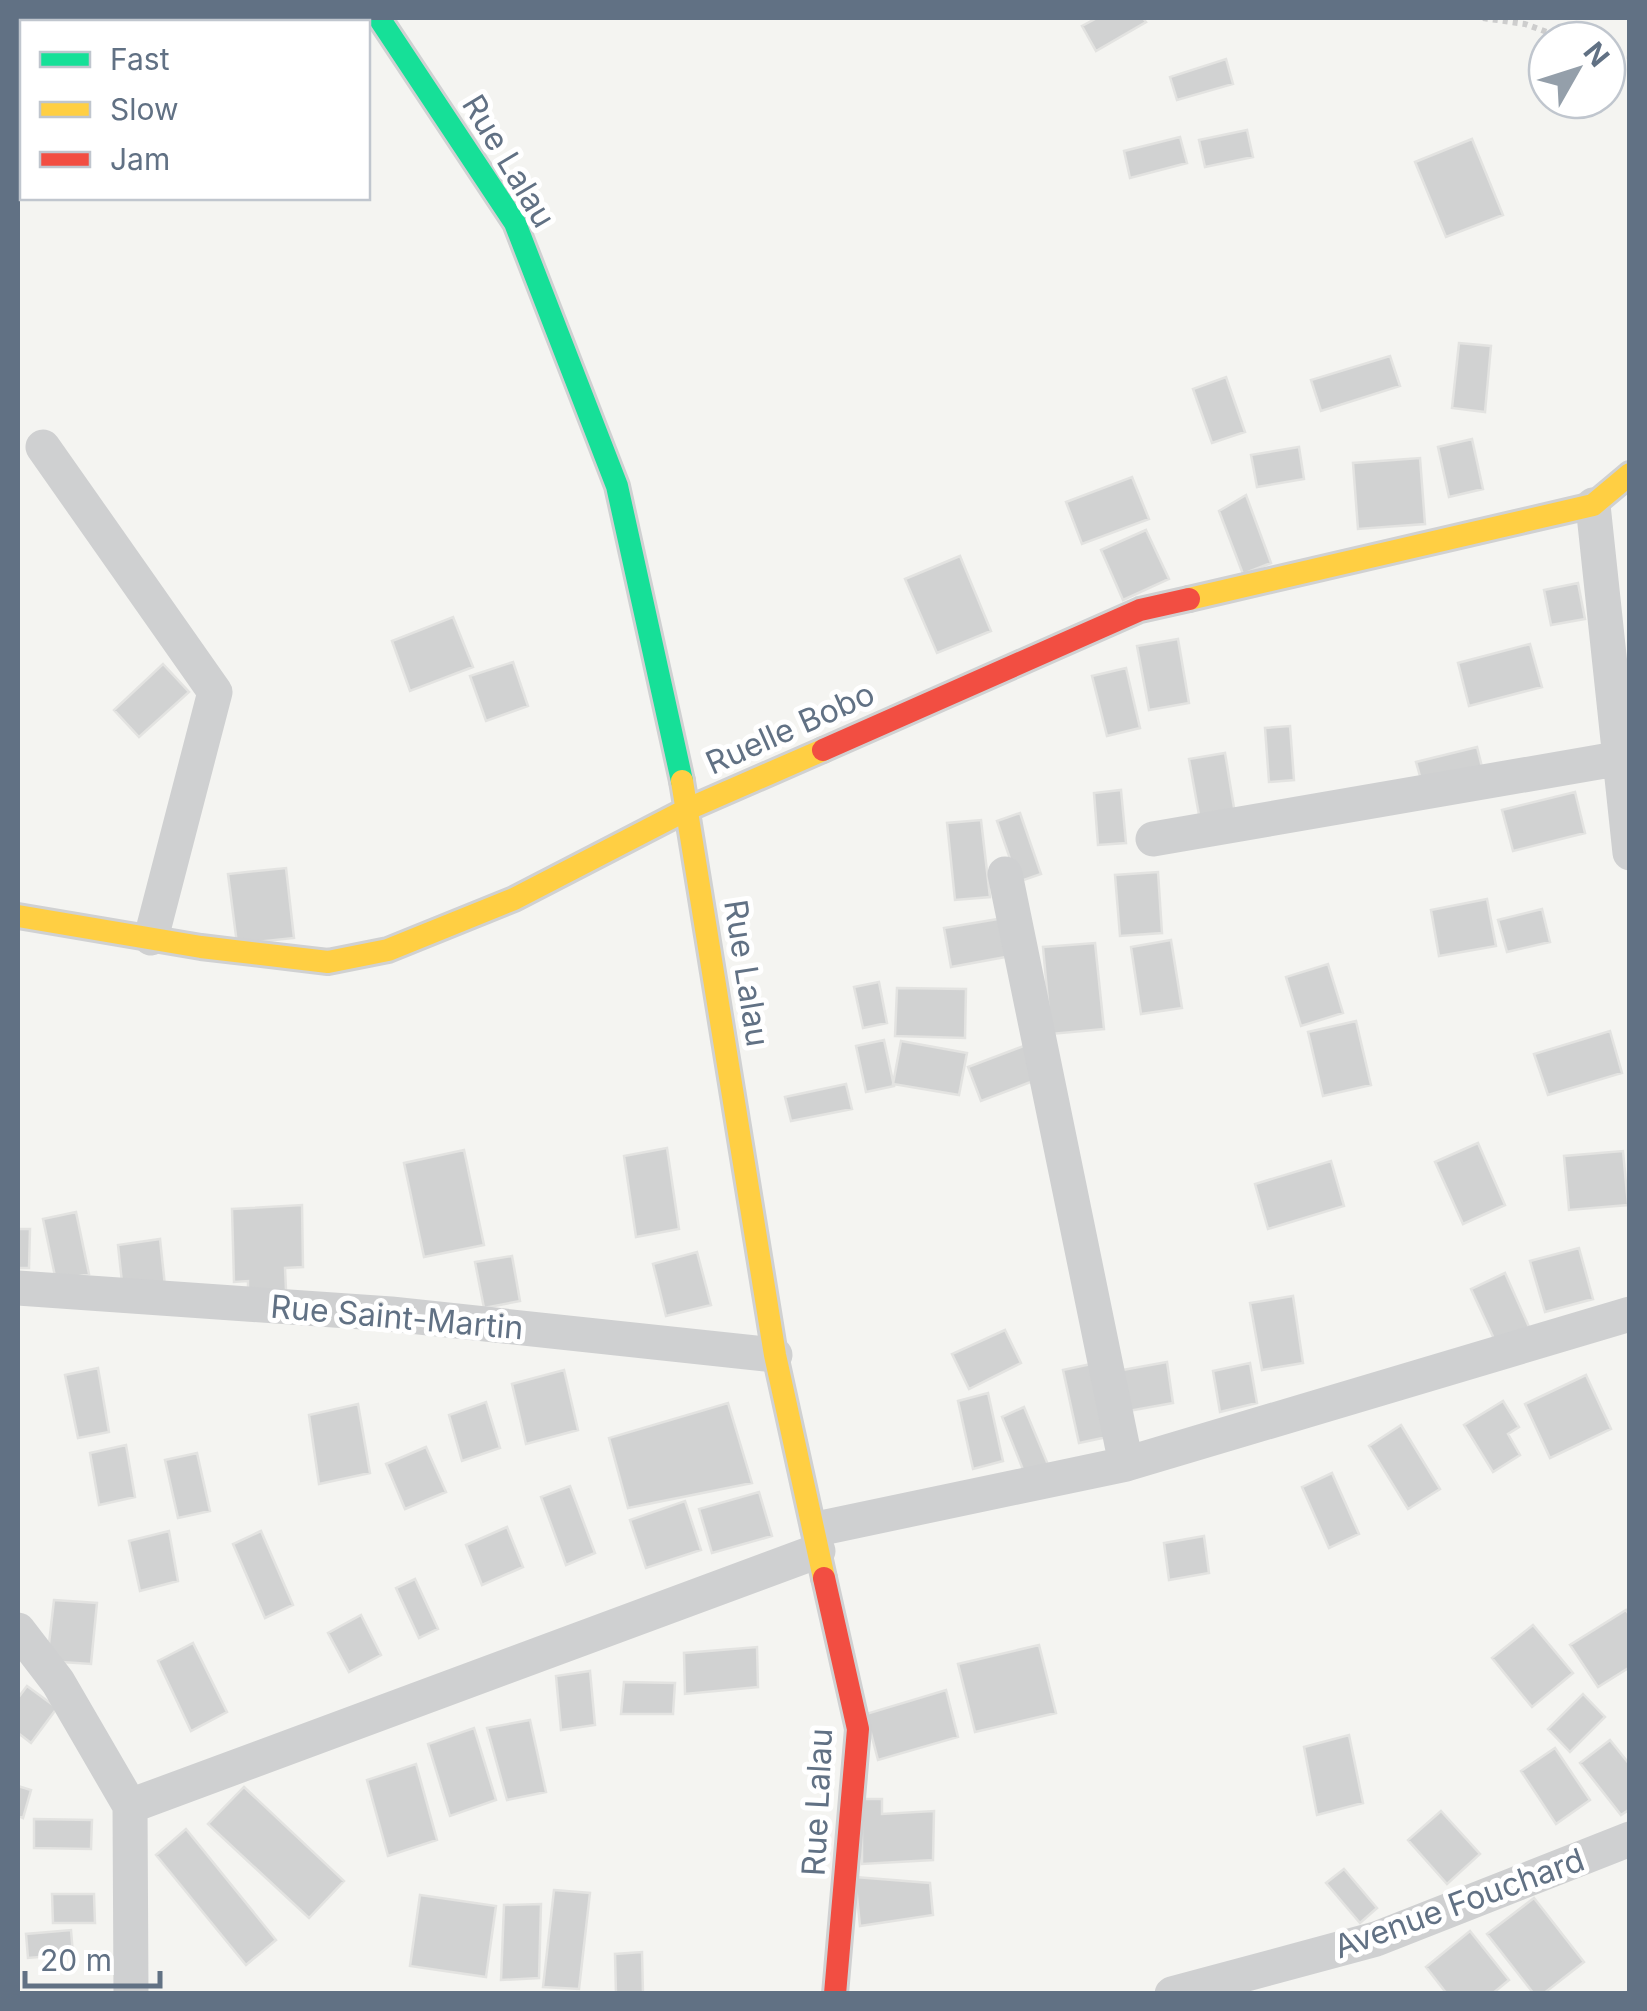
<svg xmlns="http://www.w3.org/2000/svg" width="1647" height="2011" font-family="Inter,sans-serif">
  <rect width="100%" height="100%" fill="#f4f4f1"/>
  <path fill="#d1d2d2" stroke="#e3e3e1" stroke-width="2.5" d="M1097 18H1143L1146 22 1096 51 1082 26Z
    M1226 59 1233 84 1177 100 1170 77Z
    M1247 130 1253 157 1205 167 1199 140Z
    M1180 137 1187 163 1130 178 1124 151Z
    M1472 139 1503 215 1446 237 1415 162Z
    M1459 343 1491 346 1485 412 1452 408Z
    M1390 356 1400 386 1321 411 1311 380Z
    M1226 377 1245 432 1212 443 1193 389Z
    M1472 439 1483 489 1449 497 1438 447Z
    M1299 447 1304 479 1257 487 1251 455Z
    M1420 458 1425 524 1358 529 1353 463Z
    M1132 477 1149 519 1082 544 1066 502Z
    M1246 495 1271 563 1243 574 1219 511Z
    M1146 530 1169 579 1123 600 1101 550Z
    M960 556 991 631 937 653 905 579Z
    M1578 583 1585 619 1551 625 1544 590Z
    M453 617 473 667 410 691 392 641Z
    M1178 639 1189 703 1149 710 1137 646Z
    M1530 644 1542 687 1469 706 1458 663Z
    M513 662 528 706 486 721 470 676Z
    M163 664 189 692 139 737 114 710Z
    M1126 668 1140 728 1107 736 1092 676Z
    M1290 726 1294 780 1269 782 1265 728Z
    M1477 747 1484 775 1424 790 1416 762Z
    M1225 753 1236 820 1201 826 1189 759Z
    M1121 790 1126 843 1098 845 1094 793Z
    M1575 792 1585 833 1513 851 1502 810Z
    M1020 813 1041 874 1018 882 997 821Z
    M981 820 990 897 955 900 947 823Z
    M286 868 294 938 237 944 228 874Z
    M1158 872 1162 933 1120 936 1115 875Z
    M1487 899 1496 946 1439 956 1431 910Z
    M1542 909 1550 942 1507 952 1498 920Z
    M1004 918 1011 956 951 967 944 928Z
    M1171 940 1182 1008 1141 1014 1131 947Z
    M1095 943 1104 1029 1051 1034 1043 947Z
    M1328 964 1343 1013 1301 1026 1286 977Z
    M879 982 887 1023 863 1028 854 987Z
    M897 988 966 989 965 1038 895 1036Z
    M1356 1021 1371 1085 1323 1096 1308 1032Z
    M1610 1031 1622 1073 1548 1095 1534 1054Z
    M884 1040 894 1086 866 1092 856 1046Z
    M901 1041 967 1053 959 1095 893 1084Z
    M1029 1044 1041 1078 981 1101 968 1067Z
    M846 1084 852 1109 791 1121 785 1097Z
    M1478 1143 1505 1205 1463 1224 1435 1162Z
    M667 1148 679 1229 636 1237 624 1156Z
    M464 1150 484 1245 424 1257 404 1163Z
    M1623 1151 1628 1205 1569 1210 1564 1156Z
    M1331 1161 1344 1206 1268 1229 1255 1184Z
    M302 1205 303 1267 285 1268 286 1290 248 1293V1281L234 1282 232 1209Z
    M76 1212 89 1274 56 1281 43 1219Z
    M18 1229H30L29 1268H18Z
    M160 1239 165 1286 123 1292 118 1245Z
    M1579 1248 1593 1299 1545 1312 1530 1261Z
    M697 1252 711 1305 666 1316 653 1264Z
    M512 1256 520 1301 484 1308 475 1262Z
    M1505 1273 1529 1327 1496 1343 1471 1289Z
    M1293 1296 1303 1363 1262 1370 1250 1303Z
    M1005 1330 1021 1363 969 1389 952 1354Z
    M1167 1362 1173 1403 1123 1412 1117 1371Z
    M1250 1363 1257 1403 1220 1412 1213 1371Z
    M1091 1364 1107 1437 1079 1443 1063 1370Z
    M98 1368 109 1432 78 1438 65 1375Z
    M564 1370 578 1430 526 1444 512 1384Z
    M1586 1375 1611 1429 1550 1458 1525 1404Z
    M988 1393 1003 1461 973 1469 958 1401Z
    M1503 1401 1519 1427 1508 1434 1520 1455 1493 1472 1464 1425Z
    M486 1402 500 1448 462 1461 449 1415Z
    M728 1403 752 1483 628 1508 609 1438Z
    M358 1404 370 1473 319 1484 309 1415Z
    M1024 1407 1049 1467 1026 1477 1002 1417Z
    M1401 1425 1440 1489 1408 1509 1369 1446Z
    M126 1445 135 1497 99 1505 90 1453Z
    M426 1447 446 1492 405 1509 386 1464Z
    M197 1453 210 1511 178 1518 165 1460Z
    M1332 1473 1359 1534 1329 1548 1302 1487Z
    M570 1486 595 1553 566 1565 541 1497Z
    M759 1492 772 1536 712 1553 699 1509Z
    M685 1501 701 1550 646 1568 630 1520Z
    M507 1527 523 1567 482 1585 466 1545Z
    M169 1531 178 1581 140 1591 129 1541Z
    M261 1531 293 1605 265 1618 233 1544Z
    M1204 1536 1209 1573 1169 1580 1164 1543Z
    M415 1579 438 1629 419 1638 396 1588Z
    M54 1600 97 1603 91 1664 47 1661Z
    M1626 1610 1630 1616V1667L1598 1687 1570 1645Z
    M361 1615 381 1655 349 1672 328 1633Z
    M1533 1625 1573 1673 1532 1707 1492 1658Z
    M193 1643 227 1712 191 1731 158 1661Z
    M1039 1645 1056 1713 975 1732 958 1664Z
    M757 1647 758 1687 685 1694 684 1653Z
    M590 1671 595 1725 561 1730 556 1676Z
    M624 1682 675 1683 673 1714H621Z
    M27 1686 57 1708 31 1743 18 1733V1698Z
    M946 1690 958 1737 878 1760 866 1714Z
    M1583 1694 1605 1717 1570 1752 1548 1729Z
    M530 1720 546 1792 507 1800 487 1728Z
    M474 1728 496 1800 450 1816 428 1744Z
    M1349 1735 1363 1803 1317 1815 1304 1747Z
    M1610 1740 1630 1765V1809L1621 1815 1580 1763Z
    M1555 1748 1590 1800 1556 1824 1521 1771Z
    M416 1764 437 1840 388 1856 367 1780Z
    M18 1786 31 1790 23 1818 18 1816Z
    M244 1787 344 1881 309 1918 208 1824Z
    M862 1799H882V1814L934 1811 933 1860 862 1864Z
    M1441 1811 1480 1854 1447 1884 1408 1840Z
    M34 1819 92 1820 91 1849 34 1848Z
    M186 1829 276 1940 246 1965 156 1855Z
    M1344 1869 1377 1908 1360 1923 1326 1883Z
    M855 1877 930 1883 933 1915 860 1926Z
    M554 1890 590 1893 579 1989 543 1987Z
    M52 1894H94L95 1923H53Z
    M420 1895 496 1906 486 1977 410 1966Z
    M1534 1898 1584 1962 1543 1994H1534L1487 1934Z
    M541 1904 539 1978 501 1980 504 1905Z
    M71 1930 73 1954 28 1958 26 1934Z
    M1470 1931 1509 1980 1492 1994H1447L1426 1967Z
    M642 1952 643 1994H616L615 1954Z"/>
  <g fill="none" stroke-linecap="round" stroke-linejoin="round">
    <defs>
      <path id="fast" d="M379 18 515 223 617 486 682 781"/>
      <path id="slow" d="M1189 599 1593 505 1630 474
        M682 781 775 1355 824 1578
        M18 916 201 947 328 962 388 950 514 899 688 809 823 750"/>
      <path id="jam" d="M823 750 1140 610 1189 599
        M824 1578 858 1729 835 1994"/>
    </defs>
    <use href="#fast" stroke="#d0d1d2" stroke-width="28"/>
    <use href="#slow" stroke="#d0d1d2" stroke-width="28"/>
    <use href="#jam" stroke="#d0d1d2" stroke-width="28"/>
    <path stroke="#cdcdcd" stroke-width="6" stroke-dasharray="5 5" stroke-linecap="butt" d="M1483 18 1525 24 1569 40
      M1607 54 1630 56"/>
    <path stroke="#cfd0d1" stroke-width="35" d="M43 447 215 692 151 938
      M1593 505 1630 853
      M1153 839 1616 759
      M1005 874 1126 1464
      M18 1288 391 1314 775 1355
      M817 1529 1126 1464 1630 1314
      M18 1630 58 1682 130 1806 131 1994
      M130 1806 818 1551
      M1172 1994 1376 1939 1630 1839"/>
    <use href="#fast" stroke="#16e098" stroke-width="22"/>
    <use href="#slow" stroke="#ffcf43" stroke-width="22"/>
    <use href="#jam" stroke="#f24e42" stroke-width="22"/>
  </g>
  <g text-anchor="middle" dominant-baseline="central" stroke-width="10" stroke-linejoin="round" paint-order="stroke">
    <g font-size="32" fill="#617184" stroke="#fff">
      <text transform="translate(509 161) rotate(59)">Rue Lalau</text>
      <text transform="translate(790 728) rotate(-24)">Ruelle Bobo</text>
      <text transform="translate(747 973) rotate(81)">Rue Lalau</text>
      <text transform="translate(397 1317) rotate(5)">Rue Saint-Martin</text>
      <text transform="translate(817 1802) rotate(-87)">Rue Lalau</text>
      <text transform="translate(1459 1903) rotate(-20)">Avenue Fouchard</text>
    </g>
  </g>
  <rect width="1647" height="2011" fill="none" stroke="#617184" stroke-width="40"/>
  <rect x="20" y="20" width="350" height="180" fill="#ffffff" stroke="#c0c6ce" stroke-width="2.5"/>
  <rect x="40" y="52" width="50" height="15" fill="#16e098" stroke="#c0c6ce" stroke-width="2.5"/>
  <text x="110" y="70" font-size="30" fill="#617184">Fast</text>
  <rect x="40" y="102" width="50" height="15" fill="#ffcf43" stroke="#c0c6ce" stroke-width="2.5"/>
  <text x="110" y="120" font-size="30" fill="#617184">Slow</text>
  <rect x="40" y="152" width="50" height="15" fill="#f24e42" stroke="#c0c6ce" stroke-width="2.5"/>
  <text x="110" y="170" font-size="30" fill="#617184">Jam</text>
  <g transform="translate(1577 70) rotate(51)"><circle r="48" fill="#ffffff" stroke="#c0c6ce" stroke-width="2.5"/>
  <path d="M0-8L18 38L0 25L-18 38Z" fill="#949faa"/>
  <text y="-15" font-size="28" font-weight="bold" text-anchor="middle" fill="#617184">N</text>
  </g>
  <path d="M25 1971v15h135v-15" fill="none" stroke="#617184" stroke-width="5"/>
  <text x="40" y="1971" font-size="30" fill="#617184" stroke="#ffffff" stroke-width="8" paint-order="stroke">20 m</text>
</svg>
